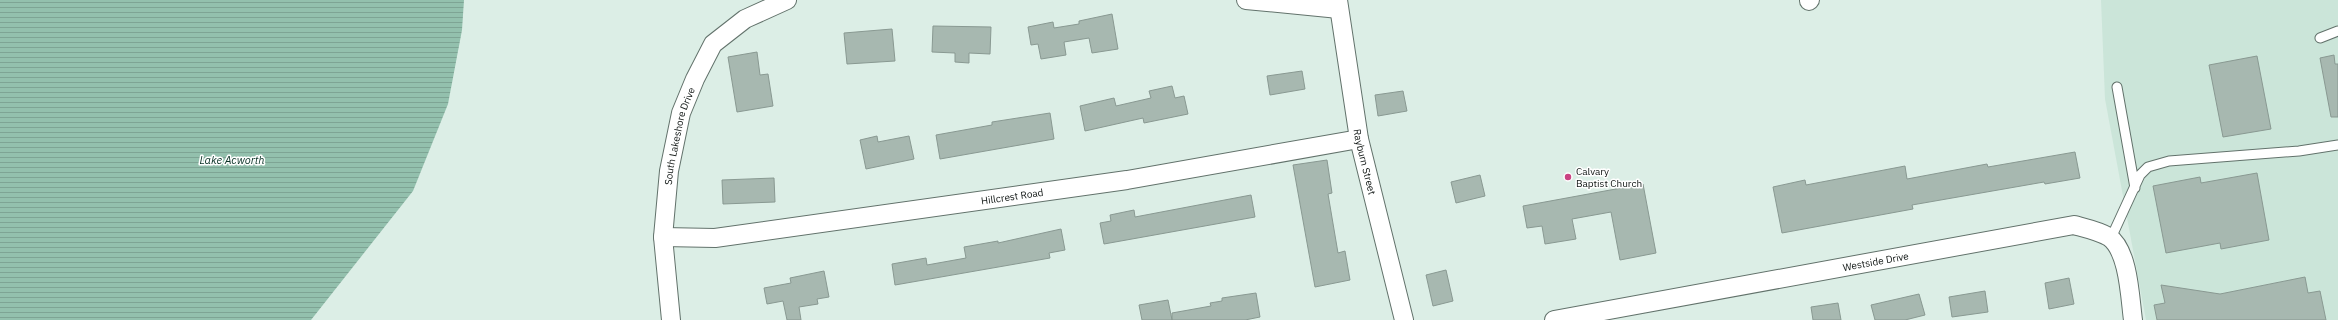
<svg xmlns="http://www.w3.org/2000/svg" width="2338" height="320" font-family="'IBM Plex Sans',sans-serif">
  <defs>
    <pattern id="water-rules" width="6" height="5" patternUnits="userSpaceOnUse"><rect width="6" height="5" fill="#93c0ad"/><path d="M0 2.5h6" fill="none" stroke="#7ea494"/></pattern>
  </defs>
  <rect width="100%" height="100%" fill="#dceee6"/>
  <path fill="#cbe5d9" d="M2101 0H2338V320H2146L2105 99Z"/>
  <path fill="url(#water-rules)" d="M0 0H464L462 30 448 104 413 191 311 320H0Z"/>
  <path fill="#a7b8b0" stroke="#899992" d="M1112 14 1118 49 1092 53 1089 38 1064 42 1066 55 1041 59 1038 44 1031 45 1028 27 1053 22 1054 28 1079 24V21Z
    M933 26 991 27 990 54 969 53V63L955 62V53L932 52Z
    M892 29 895 61 847 64 844 33Z
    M757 52 760 75 768 74 773 106 737 112 728 57Z
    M2334 55 2335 64H2338V117H2331L2320 58Z
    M2257 56 2271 129 2223 137 2209 65Z
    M1302 71 1305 89 1270 95 1267 76Z
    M1172 86 1175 98 1184 96 1188 114 1144 123 1143 118 1085 131 1080 106 1114 98 1116 106 1151 98 1149 91Z
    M1403 91 1407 111 1378 116 1375 95Z
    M1050 113 1054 139 940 159 936 135 992 125V122Z
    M877 136 878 142 909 136 914 159 866 169 860 140Z
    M2075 152 2080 178 2045 184 2044 182 1912 205 1913 209 1782 233 1773 187 1805 180 1806 185 1905 166 1907 179 1987 164 1988 167Z
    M1327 160 1332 193 1328 194 1338 253 1345 251 1350 280 1315 287 1293 165Z
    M2257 173 2269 240 2221 249 2220 243 2166 253 2153 186 2200 177 2201 183Z
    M1480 175 1485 196 1456 203 1451 182Z
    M774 178 775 202 723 204 722 180Z
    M1643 184 1656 253 1620 260 1611 212 1572 219 1576 239 1545 244 1542 226 1527 228 1523 206Z
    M1251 195 1255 217 1104 244 1100 223 1111 221 1110 215 1134 210 1135 217Z
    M1061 229 1065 250 1049 253 1050 258 895 285 892 264 926 258 927 265 966 258 964 247 998 241V243Z
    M1446 270 1453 301 1433 306 1426 275Z
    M824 271 829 297 817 299 818 304 799 307 801 320H787L783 301 767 304 764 288 791 283 790 278Z
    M2305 277 2308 293 2320 291 2326 320H2157L2154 305 2165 303 2161 285 2220 294Z
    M2069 278 2074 304 2049 309 2045 283Z
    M1985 291 1988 312 1952 317 1949 297Z
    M1256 293 1260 317 1245 320H1172V313L1211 306 1210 303 1222 301V298Z
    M1919 294 1925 315 1905 320H1875L1871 305Z
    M1168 300 1172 320H1142L1139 305Z
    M1838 303 1841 320H1813L1811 307Z"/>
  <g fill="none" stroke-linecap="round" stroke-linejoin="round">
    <defs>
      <path id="service" d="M2320 38 2338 31
        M2117 87 2135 188
        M2111 238 2140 175 2148 167 2169 161 2299 151 2338 145"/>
      <g id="minor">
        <path d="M1246 0 1339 9"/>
        <path id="s1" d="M1338 0 1359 139 1404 320"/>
        <path d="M1809 1 1810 0"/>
        <path id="s2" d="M663 237 715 238 1127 180 1359 139"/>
        <path id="s3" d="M671 320 663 237 669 171 681 113 695 79 713 44 745 19 787 0"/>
        <path id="s4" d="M1554 320 2074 225C2085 228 2099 231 2109 237 2129 251 2130 299 2133 320"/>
      </g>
    </defs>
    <use href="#service" stroke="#62726b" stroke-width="11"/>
    <use href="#minor" stroke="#62726b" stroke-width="20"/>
    <use href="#service" stroke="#fff" stroke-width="9"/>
    <use href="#minor" stroke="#fff" stroke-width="18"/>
  </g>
  <circle fill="#ca4383" stroke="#fff" stroke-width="1.5" cx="1568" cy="177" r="4"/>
  <g text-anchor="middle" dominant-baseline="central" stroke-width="3" stroke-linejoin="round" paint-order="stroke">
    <g font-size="10" fill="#0f1513" stroke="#fff">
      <text stroke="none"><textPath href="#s3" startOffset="186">South Lakeshore Drive</textPath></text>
      <text stroke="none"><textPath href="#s1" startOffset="164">Rayburn Street</textPath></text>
      <text stroke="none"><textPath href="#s2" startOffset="352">Hillcrest Road</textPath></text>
      <text stroke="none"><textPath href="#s4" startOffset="327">Westside Drive</textPath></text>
    </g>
    <g font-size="10" fill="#0f1513" stroke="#fff" text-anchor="start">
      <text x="1576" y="171">Calvary<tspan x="1576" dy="12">Baptist Church</tspan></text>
    </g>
    <g font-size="11" font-style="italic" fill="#083124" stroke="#fff">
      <text x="232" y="160">Lake Acworth</text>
    </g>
  </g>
</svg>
